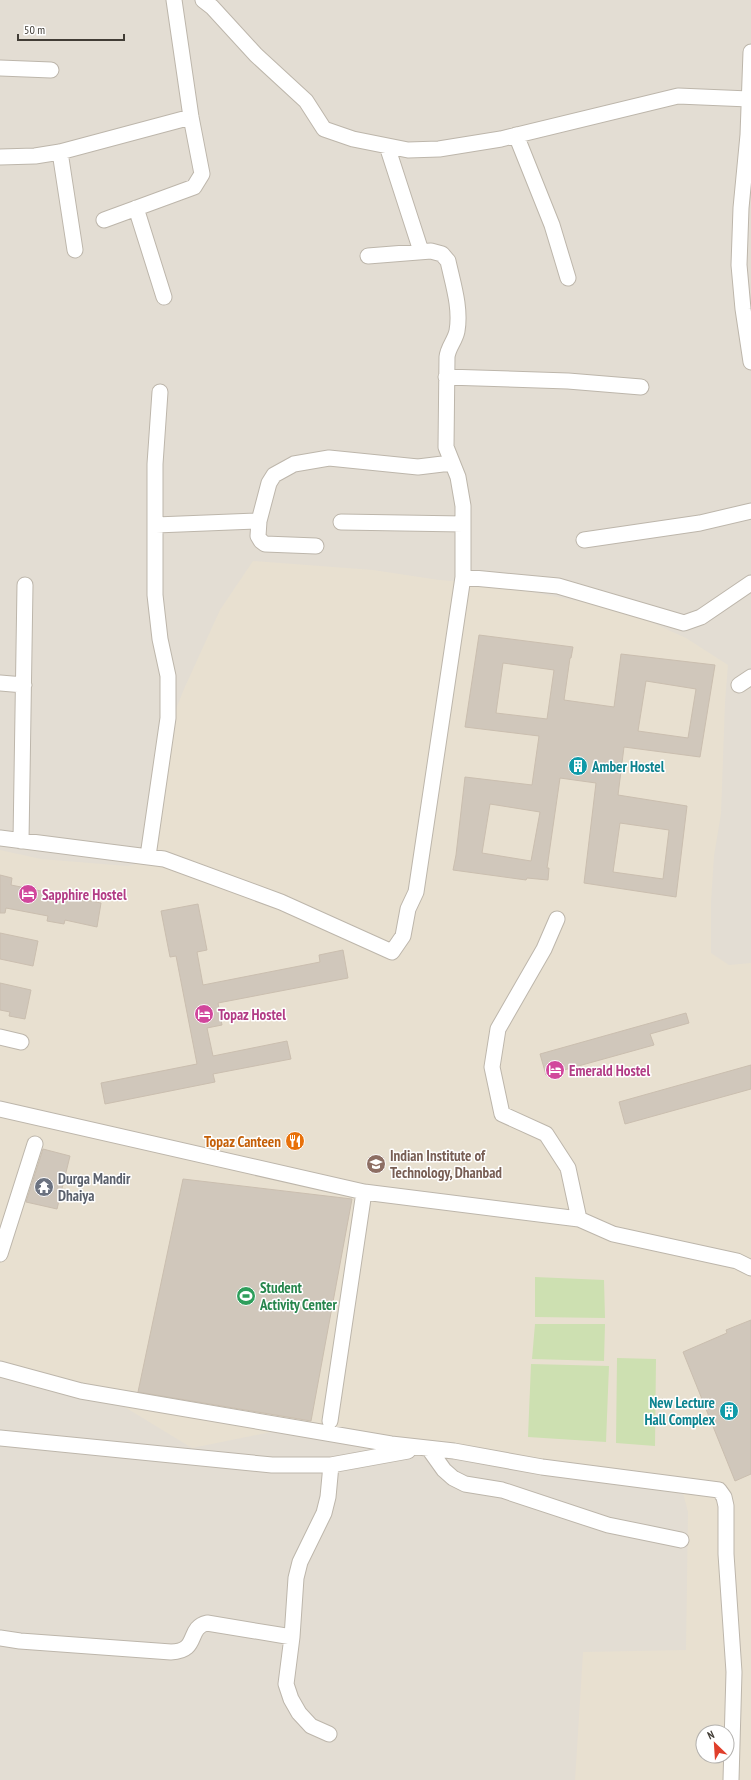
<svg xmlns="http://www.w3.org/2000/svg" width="751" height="1780" font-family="'PT Sans Narrow',sans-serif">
  <rect width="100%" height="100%" fill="#f0ece4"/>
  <path fill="#e3ddd3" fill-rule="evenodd" d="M0 0H751V1780H0ZM703 1732H727V1756H703Z"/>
  <path fill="#e8e0d0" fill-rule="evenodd" d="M253 561 373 570 439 580 485 583 624 610 686 638 728 665 725 702 721 814 714 856 711 902V953L729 965 751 963V1780H575L583 1652 686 1650 688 1512 679 1478 518 1459 343 1427 311 1424 192 1448 100 1392 0 1363V850L41 859 127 866 142 863 143 833 153 767 184 689 220 610ZM703 1732H727V1756H703Z"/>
  <path fill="#cde0b1" d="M535 1277 604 1280 605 1318 535 1317Z
    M535 1324H605L604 1361 532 1359Z
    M617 1358 656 1359 655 1446 616 1443Z
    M531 1364 609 1366 606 1442 528 1437Z"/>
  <path fill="#d0c7bb" stroke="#cabeaf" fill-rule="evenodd" d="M479 635 573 647 571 658H570L564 700 614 707 621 654 715 665 700 757 624 747 618 795 687 806 676 897 584 883 596 783 560 778 547 868H549L548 880 527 878 526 880 453 870 456 855 465 777 532 785 539 736 465 727ZM503 663 554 670 547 719 496 713ZM646 681 696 689 688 738 638 731ZM490 804 540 812 531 861 482 853ZM620 823 669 830 663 879 613 872Z
    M0 875 12 878 11 885 101 903 97 927 65 920 64 924 47 921 48 916 6 908 5 913H0Z
    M198 904 207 950 197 952 203 985 320 962 319 955 343 950 348 978 218 1003 222 1025 207 1028 213 1056 287 1041 291 1059 213 1074 215 1082 105 1104 101 1083 197 1064 176 956 170 957 161 911Z
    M0 933 38 941 33 966 0 959Z
    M0 983 31 990 25 1019 9 1016 10 1012 0 1010Z
    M686 1013 689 1023 650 1034 654 1045 546 1075 540 1054Z
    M751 1065V1089L625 1124 619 1102Z
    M43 1149 70 1156 57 1209 26 1202Z
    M183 1179 352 1199 311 1421 138 1392Z
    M751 1320V1474L735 1481 683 1352 727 1333 726 1330Z"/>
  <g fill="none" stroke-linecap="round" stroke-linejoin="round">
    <defs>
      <path id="minor" d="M203 0 212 7 256 55 306 101 324 129 353 139 408 150 439 149 501 139 678 96 749 99
        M751 52 748 135 741 208 739 265 743 309 751 362
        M0 68 51 70
        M516 135 552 225 568 278
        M387 146 421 251
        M60 152 75 250
        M0 157 35 156 60 152 191 117
        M136 208 164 297
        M104 220 194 187 202 174 191 117 174 0
        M446 377 568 381 641 387
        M341 522 463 524
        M156 525 259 521
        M584 540 700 523 751 511
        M316 546 265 544 261 541 258 536 259 521 269 483 274 475 294 464 329 458 418 467 451 463
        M463 577 558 586 684 623 701 617 751 583
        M0 683 24 685
        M739 685 751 677
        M0 838 164 859 281 902 392 952 403 936 408 909 416 892 463 577V506L458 477 446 447 447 357C448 347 455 341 457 331 461 308 453 284 448 261L442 254 431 251 368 256
        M21 841 25 585
        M148 856 168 718V676L160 639 155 595V464L160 392
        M557 919 544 949 498 1029 492 1067 502 1114 546 1134 568 1168 579 1219
        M0 1037 21 1042
        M0 1109 364 1192 579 1219 613 1234 737 1261 751 1268
        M0 1254 35 1144
        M0 1369 81 1391 391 1444 454 1451 542 1467 719 1490 724 1497 726 1506V1554L734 1672 731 1780
        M330 1421 364 1192
        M0 1438 272 1465H331L408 1451
        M429 1449 444 1470 453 1478 465 1484 502 1490 608 1525 681 1540
        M0 1638 20 1641 171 1652C200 1651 186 1628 207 1623L292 1637
        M329 1734 311 1726 299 1713 291 1699 286 1684 292 1637 296 1578 300 1562 324 1513 328 1497 331 1465"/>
    </defs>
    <use href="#minor" stroke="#bdb6ab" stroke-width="17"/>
    <use href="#minor" stroke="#fff" stroke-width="15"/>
  </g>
  <defs>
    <symbol id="building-disc" viewBox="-11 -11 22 22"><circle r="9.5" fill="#0f9aa8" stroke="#fff"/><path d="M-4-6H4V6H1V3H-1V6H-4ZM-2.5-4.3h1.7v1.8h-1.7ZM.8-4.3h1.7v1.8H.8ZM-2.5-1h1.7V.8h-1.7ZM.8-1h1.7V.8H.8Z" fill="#fff"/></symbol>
    <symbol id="hotel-disc" viewBox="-11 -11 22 22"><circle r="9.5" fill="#d1479c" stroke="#fff"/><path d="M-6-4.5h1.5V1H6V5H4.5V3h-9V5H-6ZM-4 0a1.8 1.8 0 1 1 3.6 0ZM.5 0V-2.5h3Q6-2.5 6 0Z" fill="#fff"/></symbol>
    <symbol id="restaurant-disc" viewBox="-11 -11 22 22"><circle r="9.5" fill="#e8710a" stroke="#fff"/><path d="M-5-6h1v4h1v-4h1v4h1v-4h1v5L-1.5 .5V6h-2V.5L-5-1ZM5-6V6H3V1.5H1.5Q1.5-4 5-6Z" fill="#fff"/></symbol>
    <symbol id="university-disc" viewBox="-11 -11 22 22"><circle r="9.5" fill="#8d6e63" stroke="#fff"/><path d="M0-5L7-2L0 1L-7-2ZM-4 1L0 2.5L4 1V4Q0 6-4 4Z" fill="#fff"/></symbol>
    <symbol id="temple-disc" viewBox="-11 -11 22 22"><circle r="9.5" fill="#6b7280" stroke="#fff"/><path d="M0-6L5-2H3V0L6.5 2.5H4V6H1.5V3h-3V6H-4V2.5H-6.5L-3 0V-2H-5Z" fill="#fff"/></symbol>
    <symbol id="stadium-disc" viewBox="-11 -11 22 22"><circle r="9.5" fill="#2e9e5b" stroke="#fff"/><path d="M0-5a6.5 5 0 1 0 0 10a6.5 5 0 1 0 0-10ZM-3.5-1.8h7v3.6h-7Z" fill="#fff"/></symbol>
  </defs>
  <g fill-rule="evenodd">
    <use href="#building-disc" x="567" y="755" width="22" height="22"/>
    <use href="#hotel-disc" x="17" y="883" width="22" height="22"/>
    <use href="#hotel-disc" x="193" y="1003" width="22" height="22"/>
    <use href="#hotel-disc" x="544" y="1059" width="22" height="22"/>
    <use href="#restaurant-disc" x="284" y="1130" width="22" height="22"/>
    <use href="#university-disc" x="365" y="1153" width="22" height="22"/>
    <use href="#temple-disc" x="33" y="1176" width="22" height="22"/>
    <use href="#stadium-disc" x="235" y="1285" width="22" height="22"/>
    <use href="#building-disc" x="718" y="1400" width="22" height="22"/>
  </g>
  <g text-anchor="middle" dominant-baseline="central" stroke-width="3" stroke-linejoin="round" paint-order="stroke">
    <g font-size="15" font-weight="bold" fill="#0d838f" stroke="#fff" text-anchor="start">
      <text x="592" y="766">Amber Hostel</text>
      <text x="715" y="1402" text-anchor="end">New Lecture<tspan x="715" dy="17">Hall Complex</tspan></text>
    </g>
    <g font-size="15" font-weight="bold" fill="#b23c85" stroke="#fff" text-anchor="start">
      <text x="42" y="894">Sapphire Hostel</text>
      <text x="218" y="1014">Topaz Hostel</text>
      <text x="569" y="1070">Emerald Hostel</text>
    </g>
    <g font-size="15" font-weight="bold" fill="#c56008" stroke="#fff" text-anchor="end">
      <text x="281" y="1141">Topaz Canteen</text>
    </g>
    <g font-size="15" font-weight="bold" fill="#785e54" stroke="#fff" text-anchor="start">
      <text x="390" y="1155">Indian Institute of<tspan x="390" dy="17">Technology, Dhanbad</tspan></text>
    </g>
    <g font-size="15" font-weight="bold" fill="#5b616d" stroke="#fff" text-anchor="start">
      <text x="58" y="1178">Durga Mandir<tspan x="58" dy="17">Dhaiya</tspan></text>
    </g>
    <g font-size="15" font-weight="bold" fill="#27864d" stroke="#fff" text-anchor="start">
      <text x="260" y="1287">Student<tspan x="260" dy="17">Activity Center</tspan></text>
    </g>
  </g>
  <g transform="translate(715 1744) rotate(335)"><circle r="19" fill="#ffffff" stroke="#b3b1ae"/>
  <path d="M0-3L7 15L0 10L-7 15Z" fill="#e03f2b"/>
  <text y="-6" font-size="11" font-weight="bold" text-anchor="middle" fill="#413c35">N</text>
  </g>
  <path d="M18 34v6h106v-6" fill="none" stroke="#413c35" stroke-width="2"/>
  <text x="24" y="34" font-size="12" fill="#413c35" stroke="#ffffff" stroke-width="3" paint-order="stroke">50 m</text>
</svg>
